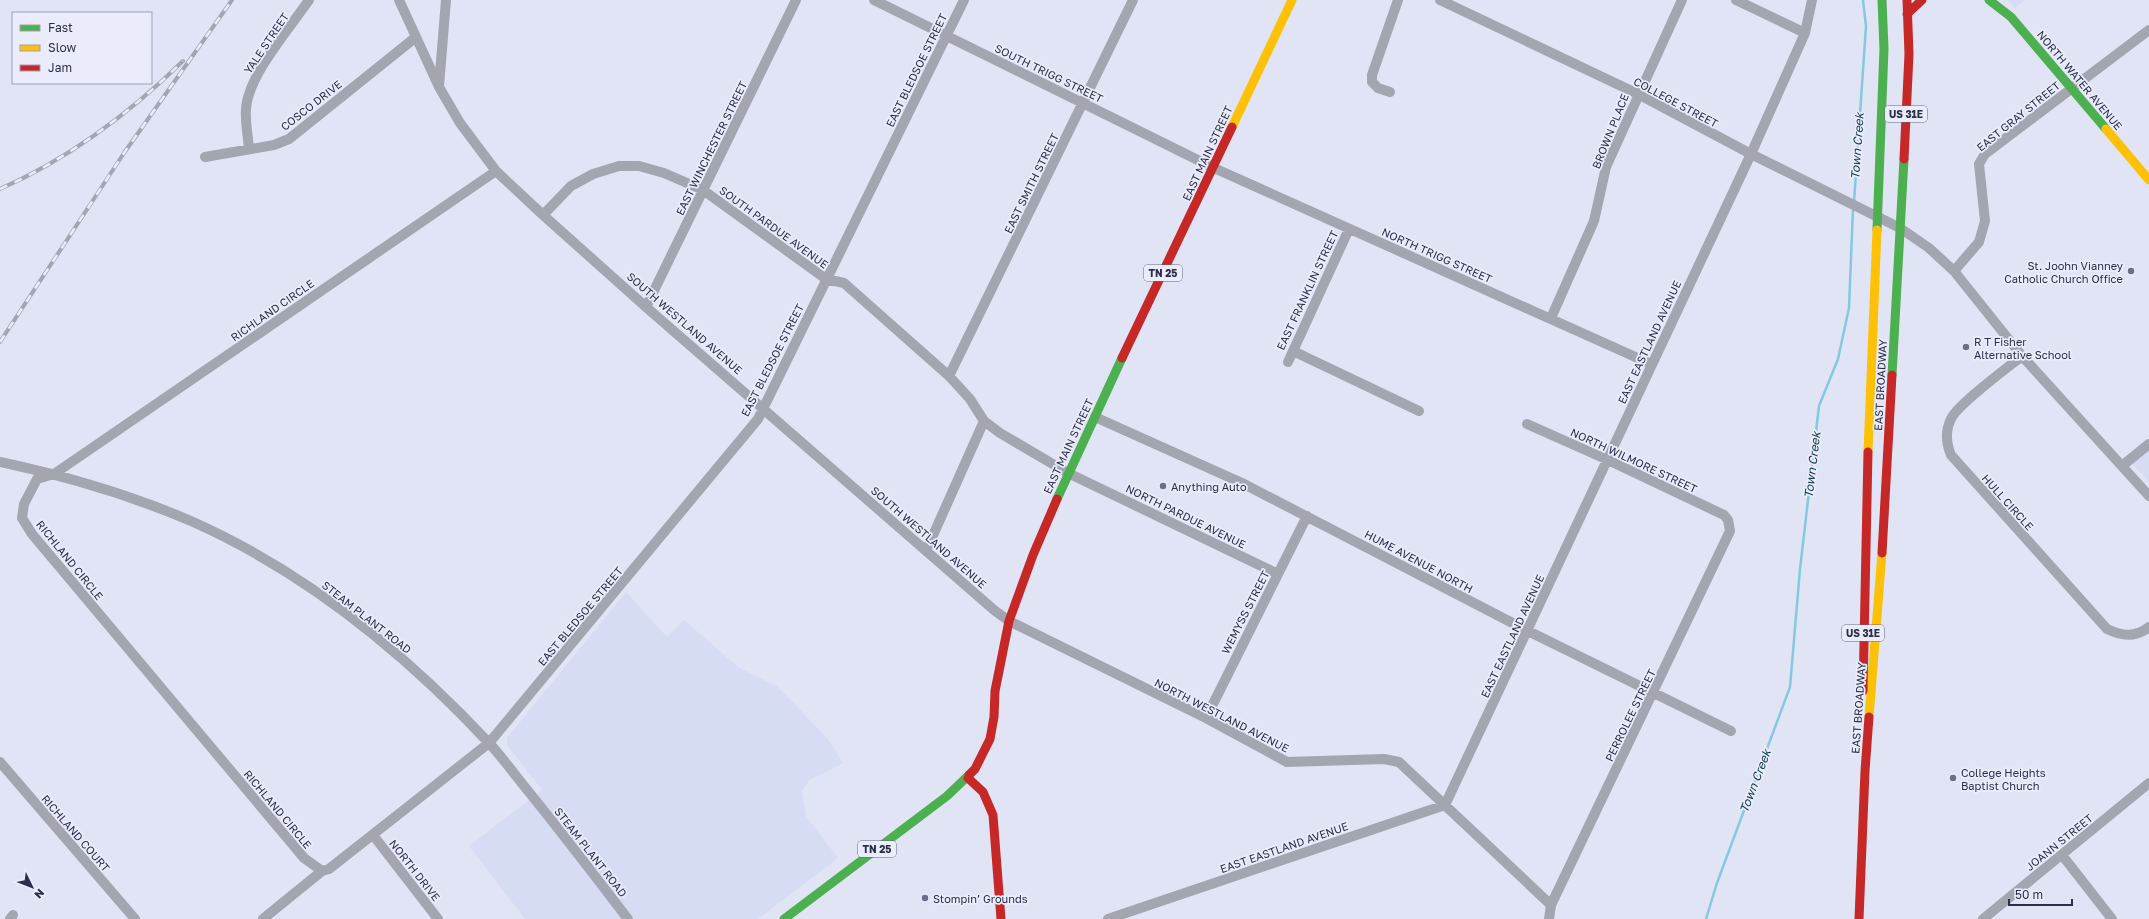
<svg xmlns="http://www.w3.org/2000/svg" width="2149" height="919" font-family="'Golos Text',sans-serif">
  <rect width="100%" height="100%" fill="#e1e4f4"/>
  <path fill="#d7dcf5" d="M2008 0H2025L2015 8Z
    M2149 445V482L2130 461Z
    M626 592 667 637 684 620 738 667 778 687 828 739 843 763 810 780 802 791 806 816 838 858 758 919H525L469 846 542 790 507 745V738Z"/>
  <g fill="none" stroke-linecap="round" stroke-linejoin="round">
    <path stroke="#84c9e0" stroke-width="2.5" d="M1854 202 1866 26 1863 0
      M1706 919 1717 883 1790 687 1800 569 1819 406 1838 359 1849 308 1853 209"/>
    <path stroke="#a3a5b1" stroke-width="10" d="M399 0 439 87 460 123 496 171 543 215 646 307 994 610 1009 621 1206 718 1287 762 1384 759 1399 762 1551 905
      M874 0 1214 168 1651 364
      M1440 0 1638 94 1751 154 1900 228 1929 248 1954 271 2022 356 2149 496
      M1736 0 1805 33
      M439 86 446 0
      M1390 92 1378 88 1372 82V75L1398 0
      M249 149C248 136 245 122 246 109 248 75 290 28 309 0
      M205 157 274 145 289 139 416 37
      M496 171 54 474 37 479 24 504 22 518 32 534 304 858 322 871 329 869 489 743 758 419 964 0
      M543 215 571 186 593 174 619 166H639L664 173 703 190 826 279 844 283 949 376 970 399 984 421 1000 433 1068 473 1278 574
      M1954 271 1979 242 1985 221 1979 164 1985 154 2149 30
      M646 307 796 0
      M1551 318 1594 221 1606 167 1682 0
      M1293 351 1419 411
      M2022 356C2007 368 1957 405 1951 419 1945 431 1946 443 1951 455L2107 629C2122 636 2135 638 2149 627
      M1288 362 1349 229
      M949 376 1133 0
      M1095 417 1242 483 1528 631 1731 731
      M1527 424 1608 460 1724 515 1728 520 1730 531 1551 905 1549 919
      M0 462C66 476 130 495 191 521 304 571 405 653 489 743 501 756 513 772 524 786 560 830 594 875 628 919
      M2122 466 2149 444
      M926 551 984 421
      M1206 718 1307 516
      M0 762 135 919
      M373 835 438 919
      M2062 855 2112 919
      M10 919 13 915
      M263 919 322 871
      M1108 919 1445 805 1751 154 1805 33 1812 0
      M1983 919 2149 783"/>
    <path stroke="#4caf50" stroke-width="9" d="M1989 0 2011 17 2106 129
      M1877 230 1884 49 1882 0
      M1892 375 1904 159
      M1057 499 1122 358
      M784 919 947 796 969 775"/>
    <path stroke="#ffc107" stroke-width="9" d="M1232 127 1292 0
      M2106 129 2149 180
      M1868 452 1877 230
      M1869 717 1882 553"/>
    <path stroke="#c62828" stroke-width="9" d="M1907 14 1922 0
      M1904 159 1909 54 1907 0
      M1122 358 1232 127
      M1882 553 1892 375
      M1863 691 1868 452
      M969 775 975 769 990 739 994 717 995 691 1009 621 1033 555 1057 499
      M968 778 983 792 993 815 1001 919
      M1859 919 1865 771 1869 717"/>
    <defs>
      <path id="rail" d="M0 189C68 159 130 113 183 61
        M0 342 124 153 232 0"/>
    </defs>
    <use href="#rail" stroke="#a4a5b1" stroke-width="4"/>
    <use href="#rail" stroke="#eaecfb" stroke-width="2.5" stroke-dasharray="8" stroke-linecap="butt"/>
  </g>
  <g fill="#6b6e86" stroke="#eaecfb" stroke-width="1.5">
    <circle cx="2131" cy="271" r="4"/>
    <circle cx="1966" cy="347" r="4"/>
    <circle cx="1163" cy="486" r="4"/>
    <circle cx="1953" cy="778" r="4"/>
    <circle cx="925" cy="898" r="4"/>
  </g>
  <g text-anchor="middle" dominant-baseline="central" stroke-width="3.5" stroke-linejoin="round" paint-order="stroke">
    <g fill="#eaecfb" stroke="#646780" stroke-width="1">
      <rect x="1885" y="106" width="42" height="16" rx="3"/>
      <rect x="1144" y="265" width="38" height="16" rx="3"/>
      <rect x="1842" y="625" width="42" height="16" rx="3"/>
      <rect x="858" y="841" width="38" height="16" rx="3"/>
    </g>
    <g font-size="10" font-weight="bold" fill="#2b2e4b">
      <text x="1906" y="114">US 31E</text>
      <text x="1163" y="273">TN 25</text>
      <text x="1863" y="633">US 31E</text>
      <text x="877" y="849">TN 25</text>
    </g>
    <g font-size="11" fill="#2b2e4b" stroke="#eaecfb">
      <text transform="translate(266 43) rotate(-56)">YALE STREET</text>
      <text transform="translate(916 70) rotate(-64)">EAST BLEDSOE STREET</text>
      <text transform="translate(1049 73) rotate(26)">SOUTH TRIGG STREET</text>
      <text transform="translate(2080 80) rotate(50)">NORTH WATER AVENUE</text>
      <text transform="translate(1676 102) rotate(28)">COLLEGE STREET</text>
      <text transform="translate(311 105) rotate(-38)">COSCO DRIVE</text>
      <text transform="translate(2018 116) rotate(-39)">EAST GRAY STREET</text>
      <text transform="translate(1610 131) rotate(-68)">BROWN PLACE</text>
      <text transform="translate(711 148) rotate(-64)">EAST WINCHESTER STREET</text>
      <text transform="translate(1207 153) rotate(-65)">EAST MAIN STREET</text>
      <text transform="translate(1031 183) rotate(-64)">EAST SMITH STREET</text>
      <text transform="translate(774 227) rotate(36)">SOUTH PARDUE AVENUE</text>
      <text transform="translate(1437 255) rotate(24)">NORTH TRIGG STREET</text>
      <text transform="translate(1307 290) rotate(-65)">EAST FRANKLIN STREET</text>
      <text transform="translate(272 310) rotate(-35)">RICHLAND CIRCLE</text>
      <text transform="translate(685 323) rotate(41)">SOUTH WESTLAND AVENUE</text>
      <text transform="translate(1649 342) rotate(-65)">EAST EASTLAND AVENUE</text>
      <text transform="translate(772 360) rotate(-63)">EAST BLEDSOE STREET</text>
      <text transform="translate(1880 385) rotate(-87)">EAST BROADWAY</text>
      <text transform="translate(1068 446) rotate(-65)">EAST MAIN STREET</text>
      <text transform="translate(1634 460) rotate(25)">NORTH WILMORE STREET</text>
      <text transform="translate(2008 502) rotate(48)">HULL CIRCLE</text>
      <text transform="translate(1186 516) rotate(26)">NORTH PARDUE AVENUE</text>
      <text transform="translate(929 537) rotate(41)">SOUTH WESTLAND AVENUE</text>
      <text transform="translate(70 560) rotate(51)">RICHLAND CIRCLE</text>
      <text transform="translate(1419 561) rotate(28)">HUME AVENUE NORTH</text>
      <text transform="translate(1245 612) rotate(-63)">WEMYSS STREET</text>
      <text transform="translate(580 616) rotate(-50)">EAST BLEDSOE STREET</text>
      <text transform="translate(367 617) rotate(38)">STEAM PLANT ROAD</text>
      <text transform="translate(1512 636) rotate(-65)">EAST EASTLAND AVENUE</text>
      <text transform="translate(1858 708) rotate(-86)">EAST BROADWAY</text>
      <text transform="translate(1222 715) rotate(27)">NORTH WESTLAND AVENUE</text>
      <text transform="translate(1630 715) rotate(-64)">PERROLEE STREET</text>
      <text transform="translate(278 809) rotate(50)">RICHLAND CIRCLE</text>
      <text transform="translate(76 833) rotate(49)">RICHLAND COURT</text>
      <text transform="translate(2059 842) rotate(-39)">JOANN STREET</text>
      <text transform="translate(1284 847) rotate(-19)">EAST EASTLAND AVENUE</text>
      <text transform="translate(591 852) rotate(52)">STEAM PLANT ROAD</text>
      <text transform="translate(415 870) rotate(52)">NORTH DRIVE</text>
    </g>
    <g font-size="11" fill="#2b2e4b" stroke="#eaecfb" text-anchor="start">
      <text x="2123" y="265" text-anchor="end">St. Joohn Vianney<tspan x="2123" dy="13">Catholic Church Office</tspan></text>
      <text x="1974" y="341">R T Fisher<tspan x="1974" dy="13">Alternative School</tspan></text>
      <text x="1171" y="486">Anything Auto</text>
      <text x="1961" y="772">College Heights<tspan x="1961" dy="13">Baptist Church</tspan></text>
      <text x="933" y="898">Stompin’ Grounds</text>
    </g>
    <g font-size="12" font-style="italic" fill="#0e3c47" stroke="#eaecfb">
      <text transform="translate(1857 146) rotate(-86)">Town Creek</text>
      <text transform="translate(1812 465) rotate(-83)">Town Creek</text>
      <text transform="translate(1755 781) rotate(-69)">Town Creek</text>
    </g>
  </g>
  <rect x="12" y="12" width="140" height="72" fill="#eaecfb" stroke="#9ea0b5"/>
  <rect x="20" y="25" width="20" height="6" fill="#4caf50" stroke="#9ea0b5"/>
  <text x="48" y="32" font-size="12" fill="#2b2e4b">Fast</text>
  <rect x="20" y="45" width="20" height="6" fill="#ffc107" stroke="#9ea0b5"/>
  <text x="48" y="52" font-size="12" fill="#2b2e4b">Slow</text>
  <rect x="20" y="65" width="20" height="6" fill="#c62828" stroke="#9ea0b5"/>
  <text x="48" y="72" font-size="12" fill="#2b2e4b">Jam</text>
  <g transform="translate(32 887) rotate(133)" stroke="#eaecfb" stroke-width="3" paint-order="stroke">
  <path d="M0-3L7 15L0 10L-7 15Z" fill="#2b2e4b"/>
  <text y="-6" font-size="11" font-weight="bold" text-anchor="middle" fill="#2b2e4b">N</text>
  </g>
  <path d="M2009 899v6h63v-6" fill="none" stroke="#2b2e4b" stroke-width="2"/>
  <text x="2015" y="899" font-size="12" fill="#2b2e4b" stroke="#eaecfb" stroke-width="3" paint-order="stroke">50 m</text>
</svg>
